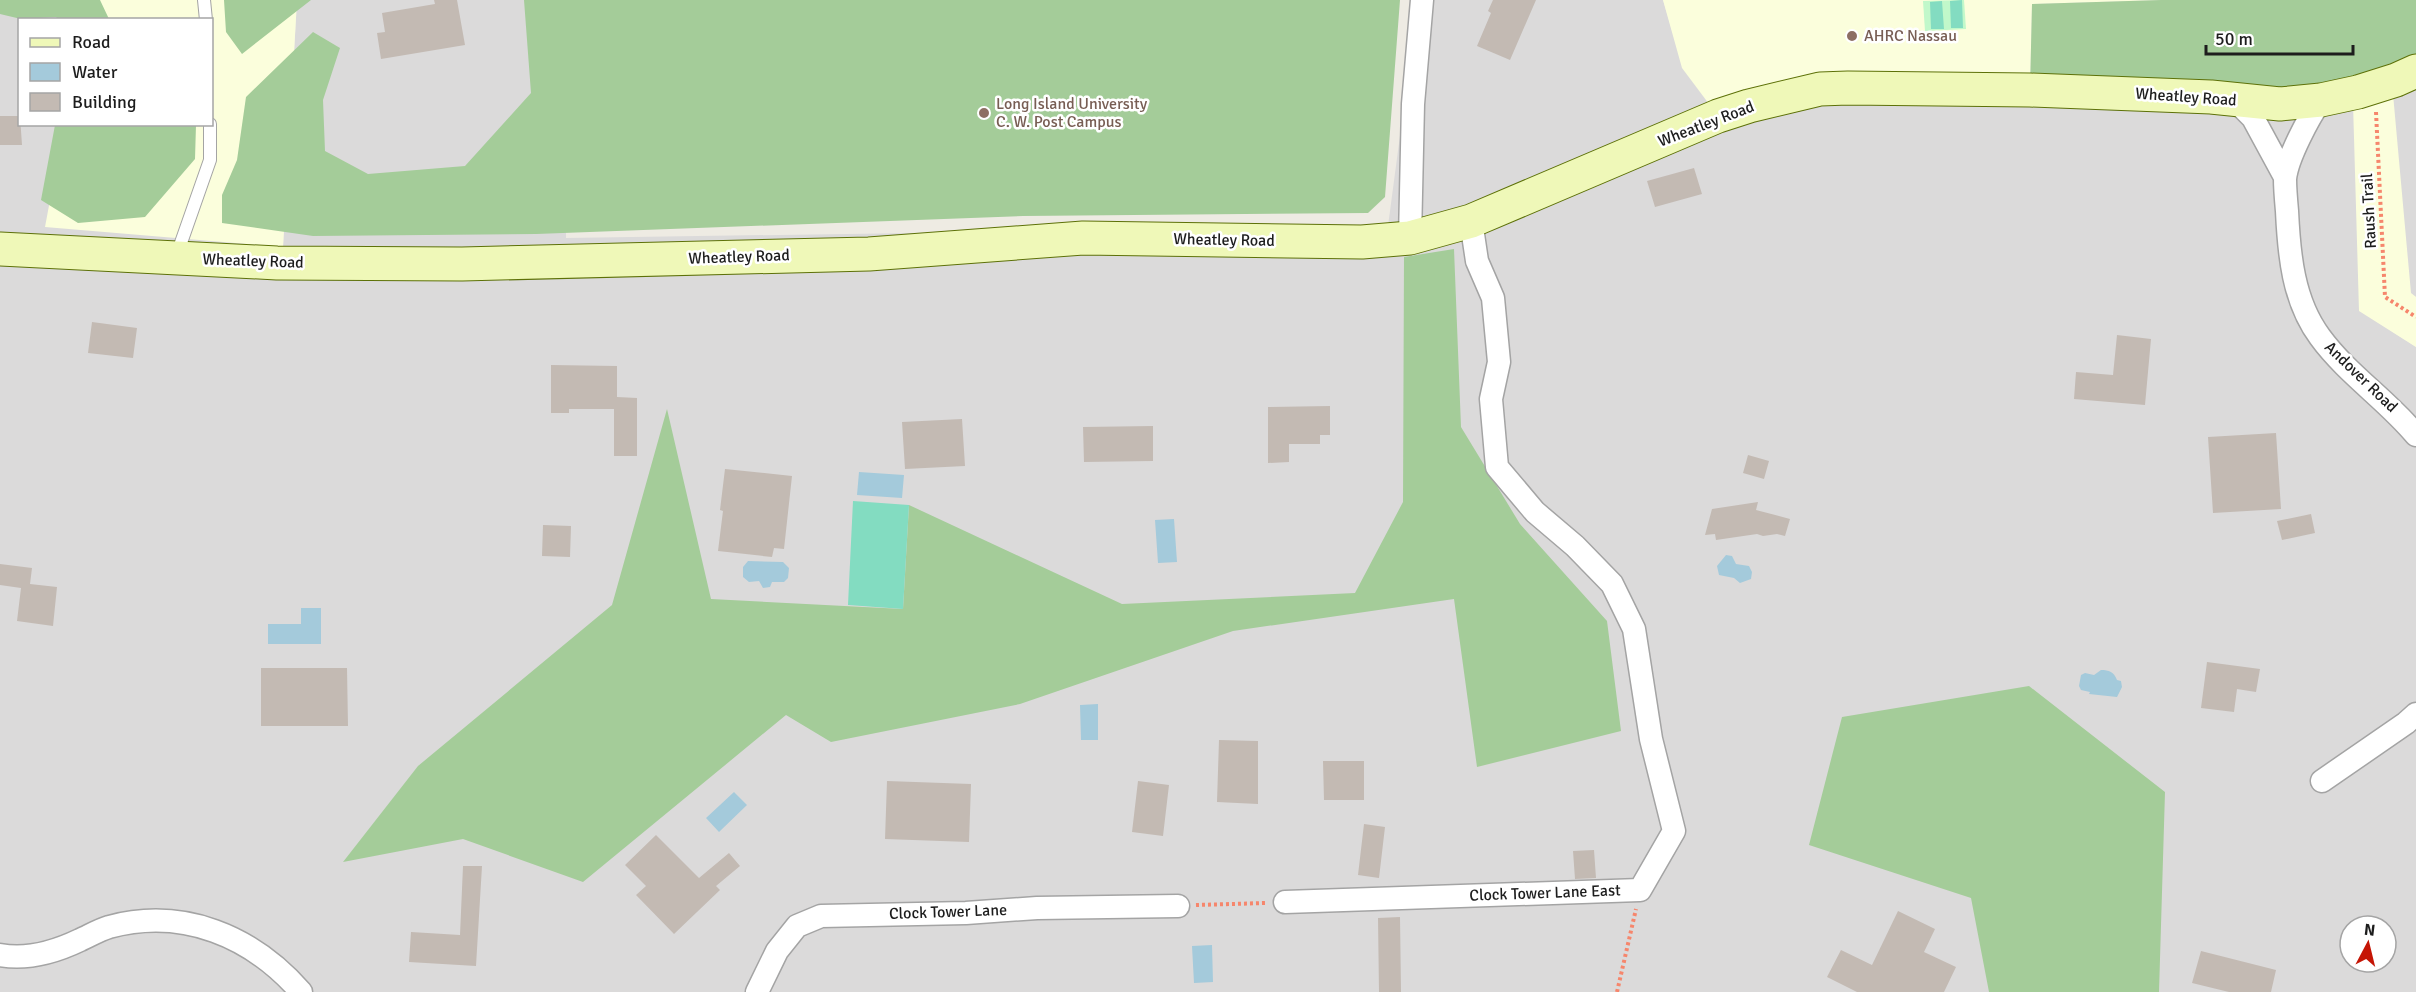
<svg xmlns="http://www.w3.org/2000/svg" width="2416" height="992" font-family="Signika,sans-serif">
  <rect width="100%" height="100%" fill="#eeebe3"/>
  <path fill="#dbdada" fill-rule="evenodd" d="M0 0H81L83 19 20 20V124L64 125 283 247 297 0H567L566 238 1388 226 1418 0H1663L1683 68 1749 106 2416 71V297L2411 294 2359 310 2416 347V992H0ZM2350 926H2386V962H2350Z"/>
  <path fill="#fbfedc" d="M81 0H297L283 247 45 227 64 125 212 124V20L83 19Z
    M1663 0H2161L2032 4 2030 90 1848 88 1718 116 1682 68Z
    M2393 94 2411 293 2416 297V347L2359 311 2353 103Z"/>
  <path fill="#a4cc99" d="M0 0H100L109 19H58L56 17 21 19 0 14Z
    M224 0H311L242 54 226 32Z
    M524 0H1400L1385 197 1368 213 1023 216 536 234 313 236 222 223V195L237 160 246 97 313 32 340 48 323 100 325 151 368 174 465 166 531 93Z
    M2161 0H2416V71L2358 92 2030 90 2032 4Z
    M55 125H196L195 159 145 217 78 223 41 200Z
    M1454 249 1461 427 1520 524 1607 621 1621 731 1477 767 1454 599 1233 631 1020 704 831 742 786 715 583 882 463 839 343 862 418 766 612 605 667 409 711 599 903 609 909 505 1122 604 1355 593 1403 502 1404 257Z
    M2029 686 2165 792 2159 992H1989L1971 898 1809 845 1842 717Z"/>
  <path fill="#c1f8ca" d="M1964 0 1966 29 1925 31 1923 1Z"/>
  <path fill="#83dcc1" d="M1962 0 1963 28H1951L1950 1Z
    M1942 1 1944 29H1931L1930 2Z
    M853 501 909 505 903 609 848 605Z"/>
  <path fill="#a4cadb" d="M859 472 904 475 902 498 857 495Z
    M1174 519 1177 562 1158 563 1155 520Z
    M1726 555 1732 556 1736 564 1749 566 1752 572 1751 579 1740 583 1734 578 1719 575 1717 566Z
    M748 561 783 562 789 568 788 578 784 582H772L770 587 763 588 759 581 749 582 743 577V567Z
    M301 608H321V644H268V624H301Z
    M2101 670C2109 670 2114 672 2117 680L2121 681 2122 687 2117 697 2089 694 2090 692 2081 690 2079 686 2081 675 2085 673 2094 675Z
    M1098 704V740H1081L1080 705Z
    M734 792 747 805 719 832 706 818Z
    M1212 945 1213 982 1194 983 1192 946Z"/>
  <path fill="#c3bab3" d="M434 0H457L465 45 381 59 377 33 385 32 382 13 435 4Z
    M1493 0H1536L1510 60 1477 46 1491 13 1488 11Z
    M0 116H20L22 145H0Z
    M1694 168 1702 194 1655 207 1647 181Z
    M92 322 137 328 133 358 88 353Z
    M2117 335 2151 339 2145 405 2074 399 2076 372 2113 375Z
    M551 365 617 366V397L637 398V456H614V409H569V413H551Z
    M1330 406V435H1320V444H1289V462L1268 463V407Z
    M962 419 965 466 905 469 902 422Z
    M1153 426V461L1084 462 1083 427Z
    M2276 433 2281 509 2213 513 2208 437Z
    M1748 455 1769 461 1764 479 1743 473Z
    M725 469 792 476 784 549 774 548 772 557 718 551 723 511 720 510Z
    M1758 502 1756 510 1790 519 1785 536 1777 534 1763 536 1757 534 1716 540 1715 534 1705 535 1712 509Z
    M2311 514 2315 533 2282 540 2277 521Z
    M543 525 571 526 570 557 542 556Z
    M0 564 32 568 30 584 57 587 53 626 17 621 21 588 0 585Z
    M2207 662 2260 669 2256 692 2237 689 2234 712 2201 708Z
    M261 668H347L348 726H261Z
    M1219 740 1258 741V804L1217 802Z
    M1323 761H1364V800H1324Z
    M887 781 971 784 969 842 885 839Z
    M1138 781 1169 785 1163 836 1132 832Z
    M1364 824 1385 827 1379 878 1358 875Z
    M656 835 699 878 729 853 740 866 716 886 720 890 674 934 636 895 646 886 625 865Z
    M1594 850 1596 878 1575 879 1573 851Z
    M463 866H482L476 966 409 962 411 932 460 935Z
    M1898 911 1935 929 1924 952 1956 967 1944 992H1857L1827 977 1841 950 1872 965Z
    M1400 917 1401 992H1379L1378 918Z
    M2201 951 2276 970 2271 992H2229L2192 983Z"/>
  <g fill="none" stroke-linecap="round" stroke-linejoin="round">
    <defs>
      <path id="service" d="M204 0 206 20
        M176 257 210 160V124"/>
      <path id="minor" d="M2235 100 2253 118 2285 177
        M2321 100C2309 117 2287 158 2285 179 2285 189 2286 200 2287 211 2289 254 2293 301 2320 337 2347 374 2387 400 2416 435
        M1410 238 1413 104 1422 0
        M2322 781 2406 723 2416 714
        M1285 902 1640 890 1674 831 1651 739 1634 629 1612 584 1575 546 1535 512 1497 467 1491 399 1499 362 1493 298 1477 261 1471 221
        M0 955C27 960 55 952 80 940 89 936 99 930 109 927 183 907 252 936 301 992
        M757 992 777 951 797 926 821 916 966 913 1037 908 1178 906"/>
      <path id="secondary" d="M0 249 277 263 462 264 869 254 1083 238 1362 242 1410 238 1471 221 1718 116 1749 106 1820 89 1848 88 2030 90 2211 97 2280 104 2321 100 2358 92 2396 80 2416 71"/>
    </defs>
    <use href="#service" stroke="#a4a4a4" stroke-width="14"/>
    <use href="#minor" stroke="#a4a4a4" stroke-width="25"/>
    <use href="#secondary" stroke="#5d7108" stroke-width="35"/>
    <path stroke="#f6866c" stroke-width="4" stroke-dasharray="3 3" stroke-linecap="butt" d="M2376 112 2385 297 2416 317
      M1196 905 1266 903
      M1617 992 1636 909"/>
    <use href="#service" stroke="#fff" stroke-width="12"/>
    <use href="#minor" stroke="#fff" stroke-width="22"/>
    <use href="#secondary" stroke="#eff8b8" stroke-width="33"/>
  </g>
  <g fill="#8d6e63" stroke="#fff" stroke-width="2">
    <circle cx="1852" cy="36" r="6"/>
    <circle cx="984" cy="113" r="6"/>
  </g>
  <g text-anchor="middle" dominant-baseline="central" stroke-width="5" stroke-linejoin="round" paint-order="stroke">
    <g font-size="16" fill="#785e54" stroke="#fff" text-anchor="start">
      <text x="1864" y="36">AHRC Nassau</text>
      <text x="996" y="104">Long Island University<tspan x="996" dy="18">C. W. Post Campus</tspan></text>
    </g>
    <g font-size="16" fill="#1d1d1d" stroke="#fff">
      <text transform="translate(2186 97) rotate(4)">Wheatley Road</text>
      <text transform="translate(1706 124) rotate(-21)">Wheatley Road</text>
      <text transform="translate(2369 211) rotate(-93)">Raush Trail</text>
      <text transform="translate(1224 240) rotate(1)">Wheatley Road</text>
      <text transform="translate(739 257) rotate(-2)">Wheatley Road</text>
      <text transform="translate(253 261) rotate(2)">Wheatley Road</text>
      <text transform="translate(2361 377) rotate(44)">Andover Road</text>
      <text transform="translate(1545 893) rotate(-2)">Clock Tower Lane East</text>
      <text transform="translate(948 912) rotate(-2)">Clock Tower Lane</text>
    </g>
  </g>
  <rect x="18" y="18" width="195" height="108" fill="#ffffff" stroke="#a5a5a5" stroke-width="1.5"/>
  <rect x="30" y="38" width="30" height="9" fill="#eff8b8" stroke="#a5a5a5" stroke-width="1.5"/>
  <text x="72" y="48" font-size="18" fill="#1d1d1d">Road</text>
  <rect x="30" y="63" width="30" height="18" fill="#a4cadb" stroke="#a5a5a5" stroke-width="1.5"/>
  <text x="72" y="78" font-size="18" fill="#1d1d1d">Water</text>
  <rect x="30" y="93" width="30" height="18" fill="#c3bab3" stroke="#a5a5a5" stroke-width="1.5"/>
  <text x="72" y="108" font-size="18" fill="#1d1d1d">Building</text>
  <g transform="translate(2368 944) rotate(7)"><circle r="28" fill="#ffffff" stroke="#a5a5a5" stroke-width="1.5"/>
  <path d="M0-4.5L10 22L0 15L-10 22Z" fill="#c51505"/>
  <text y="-9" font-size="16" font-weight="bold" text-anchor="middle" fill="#1d1d1d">N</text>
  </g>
  <path d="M2206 45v9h147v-9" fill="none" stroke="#1d1d1d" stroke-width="3"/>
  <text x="2215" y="45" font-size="18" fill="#1d1d1d" stroke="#ffffff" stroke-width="4.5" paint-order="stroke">50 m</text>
</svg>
